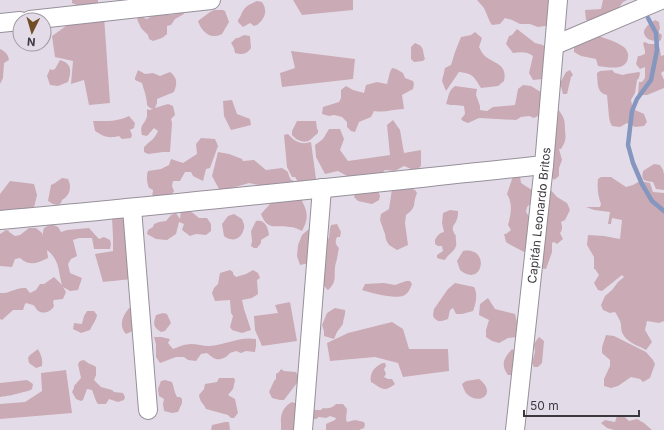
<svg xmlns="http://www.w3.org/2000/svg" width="664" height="430" font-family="Inter,sans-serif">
  <rect width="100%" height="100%" fill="#e3dce8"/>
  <path fill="#caaab4" d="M72 0H98V4L77 5 72 3Z
    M293 0H353V10L302 15Z
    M477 0H559L552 25 538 27 530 24H520L512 20 505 18 500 24 492 25 490 22 484 8Z
    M603 0H627L623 2 617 10 596 20H586L585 10 601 9Z
    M257 1 262 2C268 11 265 19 257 25L254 26 250 23 243 27 238 22V20C242 15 240 15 243 11 245 6 252 3 257 1Z
    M164 8 169 15 177 14 182 10 184 14 175 19 171 25 167 26V34L162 38 153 41 149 39 148 35 141 28 137 19 143 15 144 18 147 19Z
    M214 10H223L225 11 229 22 222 34C220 35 217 36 215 36 207 37 200 28 198 21L210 12Z
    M104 16 110 103 89 105 84 80 71 84 73 61 55 57 52 36 73 21Z
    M655 20 659 22 660 29 659 30V33L662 35 661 40 658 42C655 41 650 40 648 39 638 31 649 24 655 20Z
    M517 29 535 43 543 45 546 48 543 79 533 80 529 73 533 56C527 51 520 52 513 53L506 44 509 36 512 35Z
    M475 32 482 38 479 47C480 49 482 53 484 55 493 64 508 63 504 81L498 86 481 88C473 75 473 74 459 72L446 91 442 81 445 68 451 65 455 52 461 37 471 35Z
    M244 35 250 36 251 48C247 54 243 55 235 53L234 48 231 43 236 38H238Z
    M599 36C607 39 620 43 625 48 627 51 629 54 628 57 627 72 607 67 598 66L596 59 581 56 574 52V46Z
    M645 42 649 44H658L660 50 661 56 664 55V71L661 73 664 80V88L647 95H638L639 82H642L645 78V67L640 69 636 64 638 56H640L645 54V51L643 43Z
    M415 43C425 47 422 49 425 59L423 61 414 62 411 59V47Z
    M0 49C6 52 8 54 9 60L4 63 3 78 0 84Z
    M291 51 355 59 353 79 282 87 280 73 295 68Z
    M60 60C73 64 71 72 68 82L58 86 50 85 47 76 50 69 52 70 55 69Z
    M392 68 396 69 403 73 405 78 413 81 414 84 413 89 402 95 404 109C393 109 385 113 374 111L371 117 359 122 355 132 351 131 347 127V122L342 117 334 115 329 116 322 114 323 107 339 102 341 98V90L346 86 353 90 364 93 366 85 377 82 387 84 390 72Z
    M138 70 145 74 153 73 160 76 170 72C178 78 177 84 174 92L157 99V103L155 108 168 104 173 106 175 115 171 119 172 123 170 152H163L148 154 144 152V147C151 140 154 140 158 131L154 128 147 136 142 135C139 124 145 125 147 116 147 115 147 110 147 109L149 110 153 109 150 108 147 105C147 98 144 90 142 83L135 80V78Z
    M570 70 573 75 571 77 567 94H563L560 83 566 72Z
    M612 70 615 73 623 75 626 74 639 72 640 73 639 78 637 80 635 93 631 100 633 109 644 114 647 122 644 126 635 127 627 123 620 127 612 126 610 122 609 117 607 95C597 93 598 84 597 75V73L600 71Z
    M523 85 531 86 544 94 542 114 534 118 529 116 521 117 516 120 479 118 468 123 463 121 461 119 465 114 464 106C458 105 452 106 446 104 449 96 448 91 455 86L477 89 476 95 480 106V110L487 111 493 107 515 105 518 89Z
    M232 100 237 114 250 119 251 125 231 130 224 116 223 101Z
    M557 108C564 117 565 119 565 130 566 139 566 141 561 149H559L562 160 559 168V176L554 180 551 176 554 162Z
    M129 116 135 123 134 128 130 130 132 135 131 138 122 139 119 136C108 139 103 136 95 131L93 121C105 121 117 122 129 116Z
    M393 120 400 130 404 153 421 150V166L416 171 404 166 395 171 385 170 378 177H349L338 171 325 174 316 157 315 145 323 139 329 129H340L344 139 340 150 348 161 390 155 387 125Z
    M297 121H316L317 129 318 130V133C315 135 313 138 310 140 304 144 296 140 292 135V131Z
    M288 134C295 142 301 145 311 142L316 179 310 189 301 187 295 177H292L287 167 284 135Z
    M201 138 215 139 218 146 210 168 206 169 203 181 193 176 191 172H185L180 181H173L172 186 174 191 165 205 152 199 153 190 149 188C147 183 146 176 148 171L161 169 169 165 171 159 183 163 197 154 196 144Z
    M218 152 229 154 242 159 243 161 254 160 266 170 282 168 288 172 289 176 291 180 297 182 263 186 249 183 232 188 229 191 225 192 219 189 212 176Z
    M654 164 660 165 663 170 664 174V190L656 189 653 182C644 181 641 181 643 171Z
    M513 176H520L521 183 535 192 530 204 527 207 526 212 530 218 528 250 524 252 509 244 506 242 504 234H506L511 230 508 225C511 214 513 204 507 194Z
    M601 177H611L626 187 633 185 640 181 650 183 653 192 664 193V321L659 323 647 321 645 330 652 342 646 350C639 346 629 343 624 336 621 332 621 328 621 324 620 320 617 315 615 312L610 313 603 310 601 305 605 296 612 290 618 282 624 277 622 275 602 291 598 290 594 283 599 275 595 269H594V257L587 245 588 235 604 236 620 239 622 220 612 218 611 224H608L610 212 594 210 586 207H600L601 204C598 197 597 186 598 179Z
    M62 178 68 179C72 187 70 196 62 200L61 203 58 205 53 204 48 201 51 185 55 183Z
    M10 181 34 184 37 195 32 216 0 218V194Z
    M405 186 415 190 417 193C412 205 418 206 406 215L405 223 408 245 397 250 389 245 386 240 385 234 380 220 381 214 389 209 392 189Z
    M549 188 557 197 567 203 570 210 565 220 561 222C562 225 563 230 560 233L563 239 557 244 554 242 552 243V252L546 269 540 268Z
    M378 191 380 196 379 200 372 204 358 201 354 197 355 194Z
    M301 199C308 212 309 218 302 231 298 229 294 227 290 227 275 224 268 232 261 214L270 204 274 202Z
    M181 210H187L193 213 199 218H207L211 224V231L206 235 196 234 190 236 182 230 184 224 179 222 176 234 167 240 156 239 147 234 148 230 153 227 154 224 159 222 166 221 171 215 176 213 180 219Z
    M450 210 458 211C458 213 458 216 457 219 455 226 449 226 456 236 455 239 457 242 456 246 454 252 448 254 445 260L440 259 437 258V255L443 251 442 246H438L435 244V240C437 236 439 233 444 232L442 223 443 213Z
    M234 214 242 219C243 222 245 225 244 228 243 235 237 241 230 239 229 239 225 237 224 236L222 224 228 216Z
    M128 215 132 279 103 282 95 254 113 251V237L112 218Z
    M256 221C265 219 268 227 269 235L261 240V243L257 248H254L251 246 252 241 251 231Z
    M51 224 58 227 61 232 67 230 89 228 99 239 104 237 110 240 111 244 110 249H94L92 238H79L73 240 77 256 71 259 68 264 70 273 82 278 78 290 70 291 63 287 66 292 63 299 54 300 53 302 54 306C51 312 43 315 37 310 35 307 36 307 33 305 31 304 28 304 26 303L25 304 23 310H13L2 320 0 319V293C9 294 16 287 26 288L30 293 36 290 40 284H44L54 277 62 285C58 271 60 260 47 250L48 258C37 263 30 267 20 258L15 259 12 267 0 266V234L6 230 9 231V232L15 236 20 235 29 228H36L42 233V236L44 228Z
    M337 224 341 232 340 237H337C335 242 335 244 339 248 338 251 338 255 337 258 337 261 335 264 335 267 334 277 337 282 328 290 319 283 323 274 325 265L323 262 325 241 329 238 330 228 331 225Z
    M310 228 309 263 300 265 297 256 298 245 302 235Z
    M463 251C491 246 483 289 460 270L457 261Z
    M230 270 233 272V274L236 277 246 274 253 270 258 273 260 278 257 280 258 294 252 298 242 300 244 309 251 330 242 333 232 330 230 327 233 316 231 313 230 300 215 301 212 293 214 288 218 284 220 273Z
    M406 281H410L412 284C410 289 408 294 403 296 393 299 371 293 362 290L365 284 384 283 395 285Z
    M455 283 474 287C478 294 476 303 473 311L462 314H456L453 308 450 310 448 319 442 321H438L434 318 433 315 434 309 448 289Z
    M488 298 495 309 515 314 518 327 517 337 508 338 499 343 492 341 486 337V330L489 320 479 315 480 304Z
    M290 302 297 341 262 346 255 330 254 316 278 313 275 305Z
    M129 308H135L138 325 133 331 126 334C118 325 123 316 129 308Z
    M335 308 345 310C346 314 343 319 343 324L337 332 334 339 324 336V331L322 325 327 313Z
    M87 311H94L97 315C96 321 92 325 90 330L81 333 73 329 74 323 82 324 84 316Z
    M163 313 167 314 171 323 165 331 161 332C153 327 153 324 156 315Z
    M392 322 403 329 409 349H448L449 371 403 377 398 363 375 357 330 361 327 343 348 333Z
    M606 335 614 336 646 352 653 360 655 364 650 378 643 382 640 379 631 377 618 386 611 388 604 386V379L610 366V360L602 353V347Z
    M154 337H161L170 339 168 343 173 349C178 347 185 344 191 344 197 344 203 346 209 346 225 345 240 336 256 339V346L255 352 246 351 241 353 236 351 230 353C226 358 218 362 212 357 210 356 209 354 207 353L201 354 196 361 188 360 184 357H176L160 363 156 357V344Z
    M539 337 544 341 542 363 538 367H534L532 363 535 352 534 344 538 338Z
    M38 349C41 355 43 359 42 366L36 368 29 363 28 358 30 355Z
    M512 349 515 351 514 375H508C500 364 504 358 512 349Z
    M84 360C88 364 92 364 96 367V375L94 380 101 387 112 390 114 392 123 393 125 397 124 400 118 402 109 399 106 404H98L96 401 92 390 87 389 83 400 81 401 76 399 72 392 74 388V386L81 378 78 364 80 361Z
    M383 363H385L386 366 384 369 386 374 384 377 388 379H392L395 384C384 393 381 388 371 382 369 373 375 366 383 363Z
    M281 369 284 371 296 372 300 379 284 400H280L272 398 269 392 274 381 276 379V374L279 372Z
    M66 370 72 413 0 419V404L25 402 42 391 41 373Z
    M219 378H234L235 380 233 389 228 395 235 399 238 413 234 418H231L228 415 206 409C203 402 200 403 199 395L204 389 205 384 217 382Z
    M479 379C498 393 479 407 466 393 464 390 463 387 462 384L466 381Z
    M27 380 33 384 32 389C28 392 25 391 20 393 12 395 8 396 0 397V383Z
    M165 380 172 382C174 387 174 392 177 397H180L182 399V403L178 412 172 413 164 411 163 404 164 399 159 396 158 389 161 381Z
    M292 402 297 404 299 430H281C281 428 281 425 281 423 280 414 284 406 292 402Z
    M336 404H343L347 409 346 419 347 422 355 420 364 422 365 425 364 428 359 430H326V424L335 420 336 418 330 416 326 418 319 417 316 419H313V409L316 410H321L323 408C329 409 332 408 336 404Z
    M623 415 629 421 637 419 644 423 652 430H614L607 428 601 423 605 420 615 422 617 416Z
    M225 422H229L230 430H211L212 425Z"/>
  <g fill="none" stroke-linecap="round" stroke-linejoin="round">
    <path stroke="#8596bf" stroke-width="4.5" d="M648 18 656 33 657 50 651 80 637 99 632 111 628 145 633 163 642 184 652 201 664 211"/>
    <defs>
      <g id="minor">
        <path d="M30 20 211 0"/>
        <path d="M0 23 20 21"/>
        <path d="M555 45 661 0"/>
        <path d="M132 208 148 410"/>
        <path d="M0 220C181 204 362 184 544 165"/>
        <path d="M303 430 322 188"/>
        <path id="s1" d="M515 430 544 165 558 0"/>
      </g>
    </defs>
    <use href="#minor" stroke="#97909b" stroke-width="20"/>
    <use href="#minor" stroke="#fff" stroke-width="18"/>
  </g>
  <g text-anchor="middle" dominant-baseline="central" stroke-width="4" stroke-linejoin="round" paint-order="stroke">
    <g font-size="12" fill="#3c393e" stroke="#e3dce8">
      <text stroke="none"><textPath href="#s1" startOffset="216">Capitán Leonardo Britos</textPath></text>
    </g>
  </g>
  <g transform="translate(32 32) rotate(185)"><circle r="19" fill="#e3dce8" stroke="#a09ba4"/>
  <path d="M0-3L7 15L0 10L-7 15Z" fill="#714e27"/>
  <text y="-6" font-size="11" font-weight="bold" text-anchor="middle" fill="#3c393e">N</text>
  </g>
  <path d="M524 410v6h115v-6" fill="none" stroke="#3c393e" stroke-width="2"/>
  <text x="530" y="410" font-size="12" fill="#3c393e" stroke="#e3dce8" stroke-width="3" paint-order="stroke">50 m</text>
</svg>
